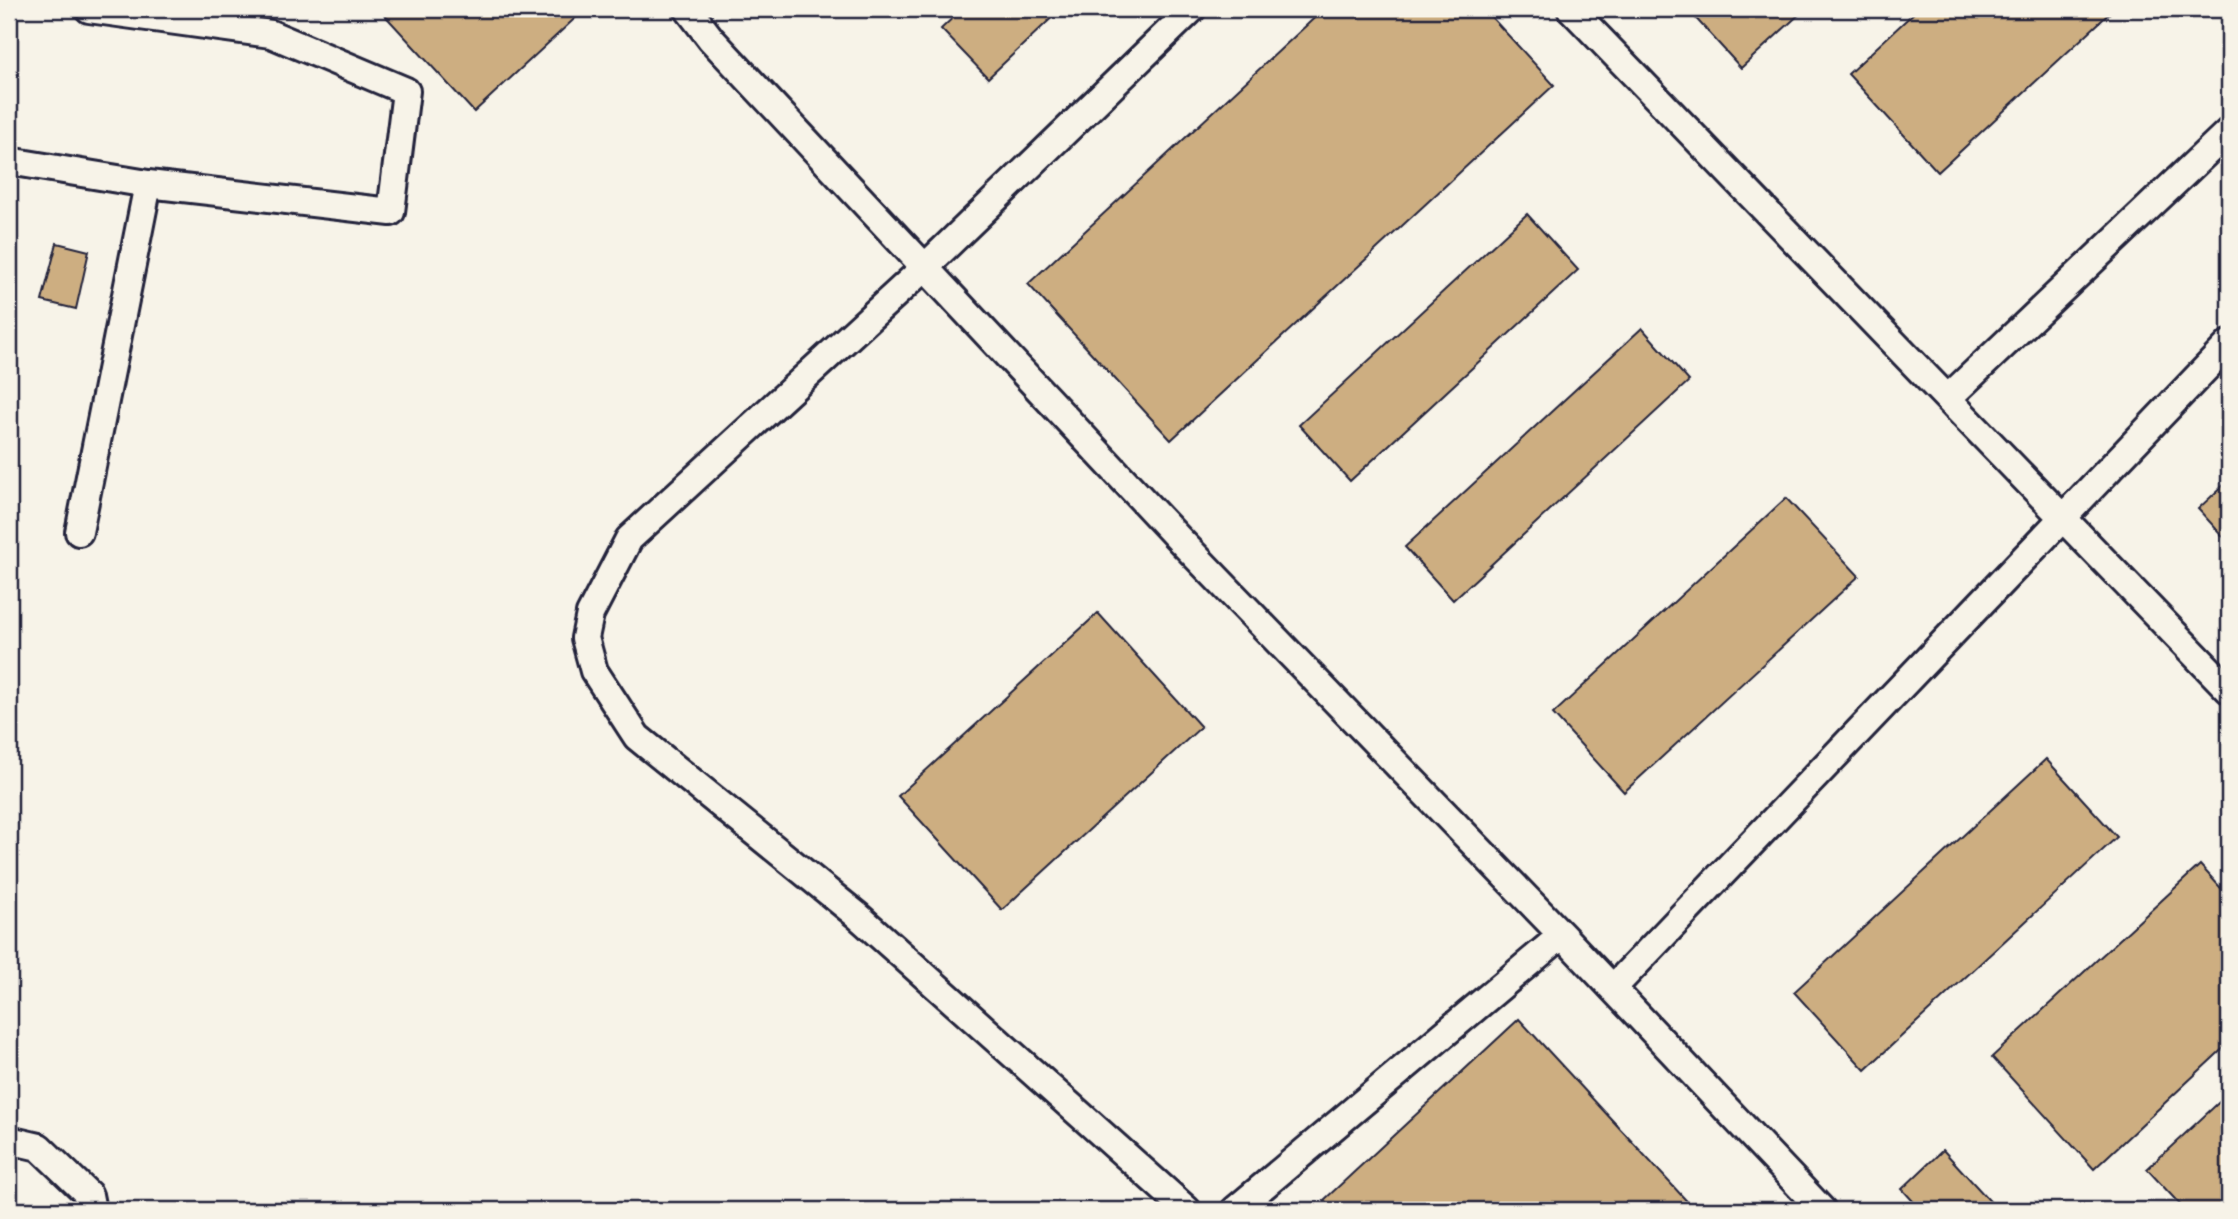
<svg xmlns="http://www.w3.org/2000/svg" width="2238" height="1219" font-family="Delius,sans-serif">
  <rect width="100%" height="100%" fill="#f7f3e8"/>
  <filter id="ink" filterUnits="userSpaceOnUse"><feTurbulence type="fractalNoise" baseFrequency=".0143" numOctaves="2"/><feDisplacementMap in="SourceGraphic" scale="14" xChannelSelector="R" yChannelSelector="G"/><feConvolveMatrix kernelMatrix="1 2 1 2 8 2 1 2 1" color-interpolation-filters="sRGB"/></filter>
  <g filter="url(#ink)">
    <path fill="#cdae81" stroke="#22223b" stroke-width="2" d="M379 9H585L474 112Z
      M962 9H1061L988 78 941 29Z
      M1324 9H1484L1554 85 1171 440 1028 284Z
      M1695 9H1805L1741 68 1691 13Z
      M1918 9H2114L1938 172 1848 74Z
      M1527 214 1578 270 1350 481 1299 425Z
      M57 243 89 251 76 309 42 301Z
      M1642 328 1689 381 1453 600 1405 547Z
      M2229 480V543L2198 509Z
      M1786 498 1859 576 1624 792 1553 714Z
      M1098 613 1201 727 1002 910 898 796Z
      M2046 759 2117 837 1865 1070 1794 992Z
      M2200 865 2229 897V1043L2094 1169 1992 1057Z
      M1519 1019 1695 1210H1334L1324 1200Z
      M2229 1093V1210H2185L2147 1169Z
      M1943 1150 1998 1210H1921L1902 1189Z"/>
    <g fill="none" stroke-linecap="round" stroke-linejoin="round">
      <defs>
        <path id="minor" d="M688 9 711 39 1179 539 1562 935 1822 1210
          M1571 9 2229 690
          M9 161 148 184 391 212 406 91 271 34 89 9
          M1948 398 2229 131
          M79 532 148 184
          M1613 988 2229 344
          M9 1140 39 1147 89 1195 92 1210
          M1187 1210 858 916 637 737 594 671 585 638 590 614 629 539 924 268 1192 9
          M1235 1210 1562 935"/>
      </defs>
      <use href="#minor" stroke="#22223b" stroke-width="32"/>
      <use href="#minor" stroke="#f7f3e8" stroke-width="26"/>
    </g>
  </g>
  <rect width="2238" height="1219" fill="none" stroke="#f7f3e8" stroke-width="35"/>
  <rect x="18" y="18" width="2203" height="1184" fill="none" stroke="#22223b" stroke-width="2.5" filter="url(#ink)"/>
</svg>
